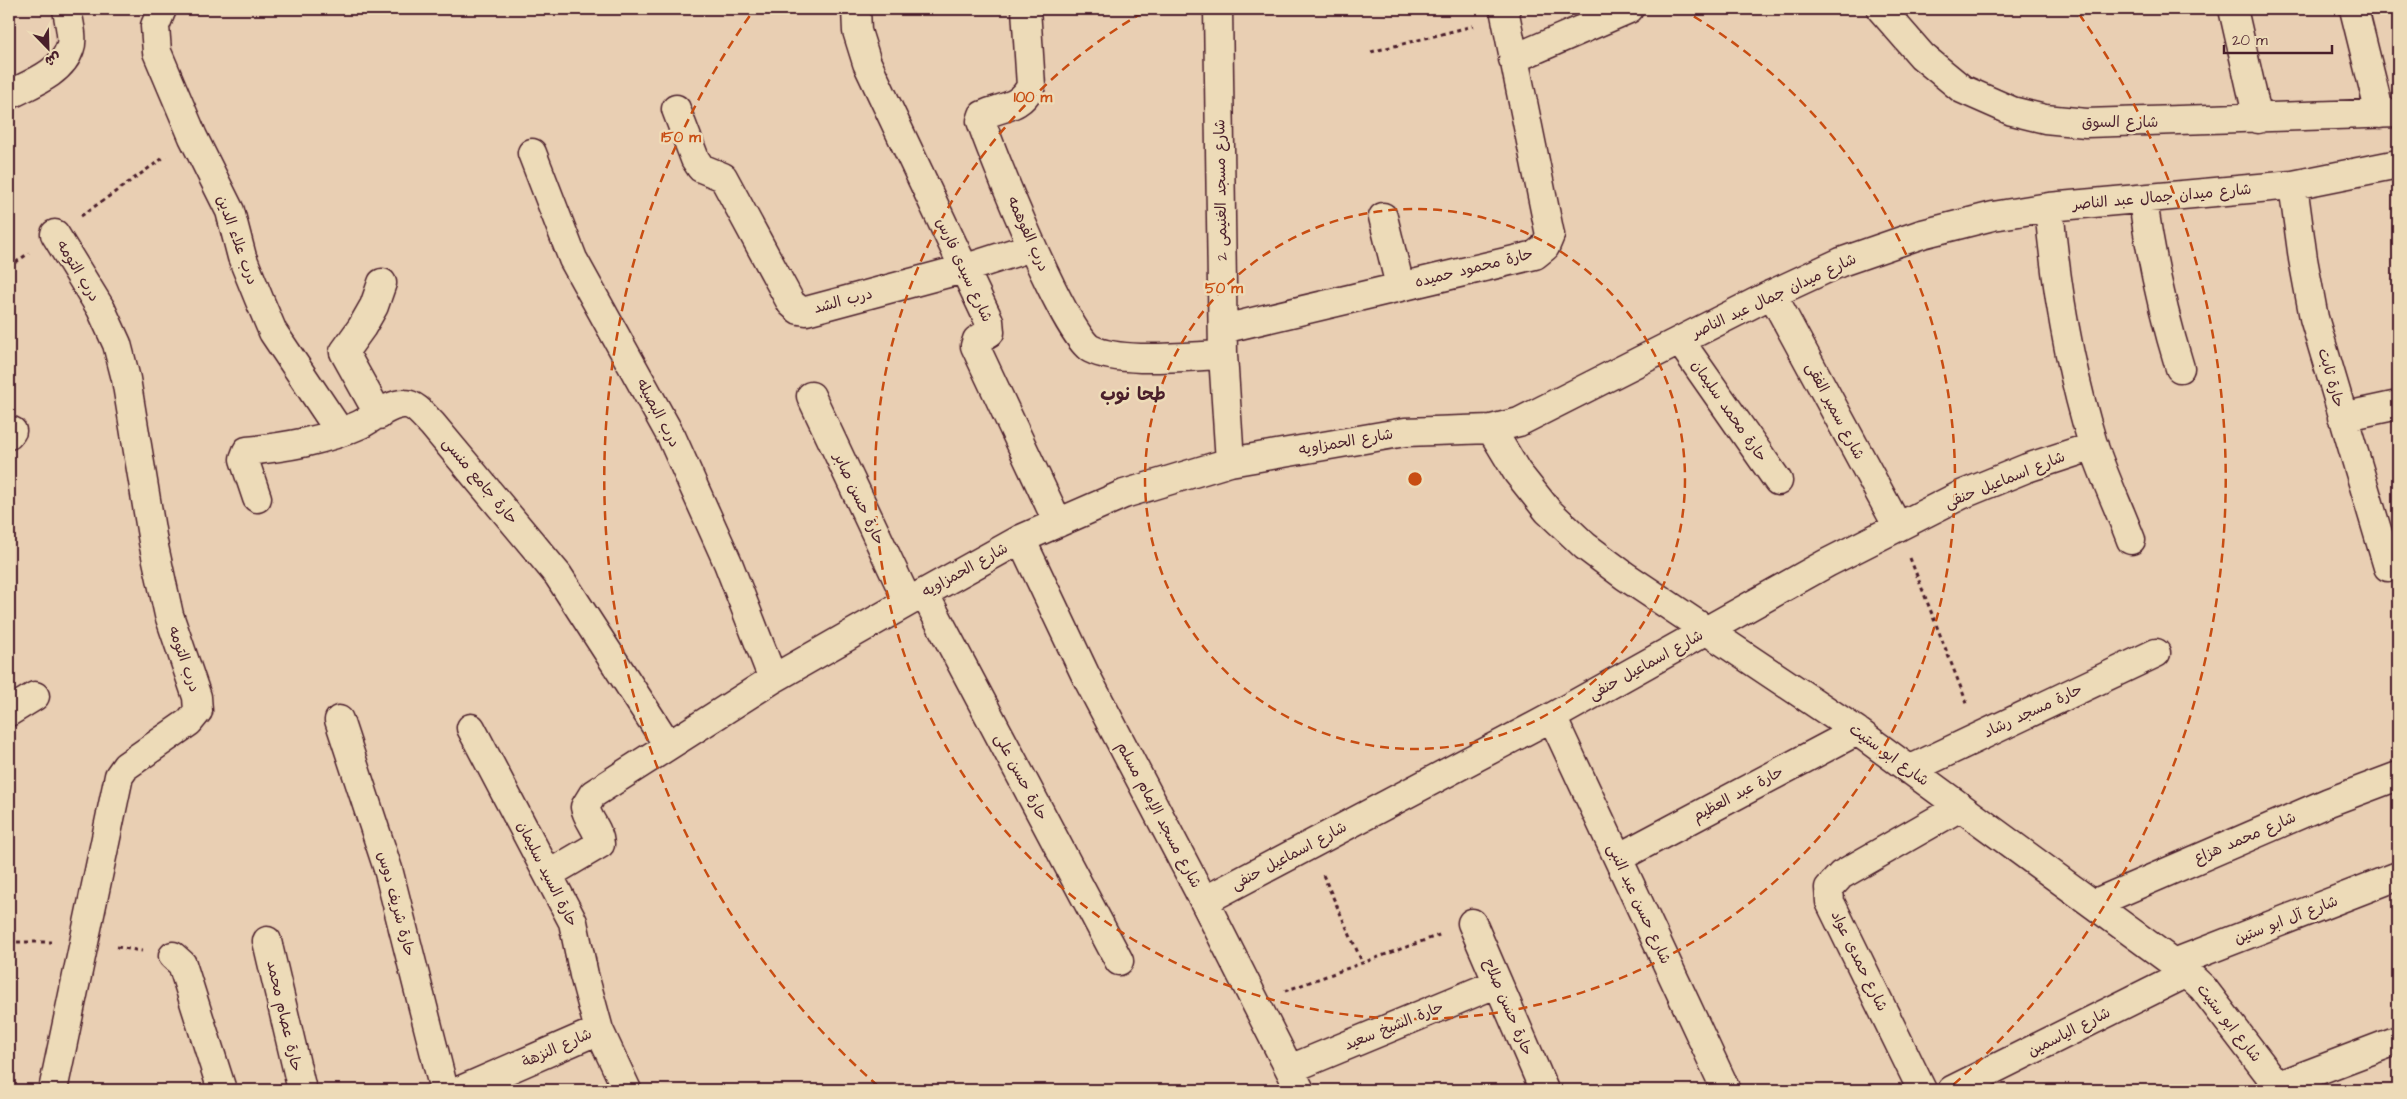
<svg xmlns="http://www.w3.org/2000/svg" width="2407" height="1099" font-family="'Architects Daughter','Playpen Sans Arabic',sans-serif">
  <rect width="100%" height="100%" fill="#e9cfb3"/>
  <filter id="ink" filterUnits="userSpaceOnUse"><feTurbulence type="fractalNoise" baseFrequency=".02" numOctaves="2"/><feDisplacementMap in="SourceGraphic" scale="10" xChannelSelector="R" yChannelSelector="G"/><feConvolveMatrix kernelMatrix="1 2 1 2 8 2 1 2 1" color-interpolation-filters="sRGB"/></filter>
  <g filter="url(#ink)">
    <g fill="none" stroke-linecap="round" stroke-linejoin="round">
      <defs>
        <path id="minor" d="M162 9 155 26 157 52 193 137 230 211 242 257 259 299 273 332 340 432
          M856 9 857 31 867 63 989 321 990 332 977 340 975 346 1058 523
          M1026 9 1031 86C1020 108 1003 106 983 115L981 121C993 156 1065 336 1091 349 1121 364 1188 356 1223 355
          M1218 9 1223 355 1230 462
          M1881 9 1922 56 1962 89 2012 111 2045 119 2086 123 2398 113
          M2233 9 2258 119
          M2354 9 2380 114
          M1513 59 1629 9
          M9 95C30 84 62 73 70 48 74 38 68 19 67 9
          M676 109 695 159 701 168 723 177 791 303 799 310 806 311 963 269 1032 247
          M532 153 573 259 672 438 728 563 773 679
          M2293 185 2303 259 2314 318 2388 567
          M2143 201C2151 258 2163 313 2180 368
          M2049 207C2056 288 2069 367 2093 444 2104 477 2119 508 2131 540
          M1383 217 1400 286
          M1772 294 1898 527
          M1223 329 1535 255 1545 247 1550 235 1504 9
          M1680 341 1778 481
          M811 396 908 602
          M379 415 344 352 362 327 374 306 382 283
          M2342 417 2398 405
          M1491 429 1517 472 1548 511 1585 546 1625 576 1857 731 2187 973 2203 988 2281 1090
          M9 435 12 431
          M257 498 244 459 247 451C285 447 324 441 359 425 372 419 390 403 405 404 415 404 425 417 432 424L558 575 668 745
          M1021 539 1085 674 1204 901 1300 1090
          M924 593 1119 961
          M9 712 35 696
          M1552 717 1726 1090
          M339 720 388 869 444 1090
          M471 728 573 922 584 975 599 1030 627 1090
          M1909 770 2156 653
          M1618 858 1857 731
          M549 874 600 844C599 829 588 821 585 807L593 794 773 679 908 602 1021 539 1124 494 1230 462 1405 432 1491 429 1519 422 1772 294 1841 262 1922 234 1993 216 2049 207 2293 185 2398 164
          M1204 901 1552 717 1827 563 1961 495 2027 468 2094 446
          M2093 904 2329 802 2398 776
          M1472 923 1544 1090
          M267 941 302 1090
          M173 956 182 964 222 1090
          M2174 963 2398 876
          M1290 1069 1498 983
          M2277 1086 2398 1040
          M53 1090 119 776 126 766 189 722 198 711 197 697 169 615 153 542 126 379 117 344 101 309 55 234
          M461 1090 599 1030
          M1922 1090 1830 902 1829 888 1841 875 1960 807
          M1952 1090 2187 973"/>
      </defs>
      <use href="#minor" stroke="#4a1f2b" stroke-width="31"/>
      <path stroke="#4a1f2b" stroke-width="3" stroke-dasharray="4 4" stroke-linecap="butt" d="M1371 52 1473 26
        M81 216 166 156
        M9 267 29 253
        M1910 558 1968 706
        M1323 875 1363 964
        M9 942H51
        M117 947 142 951
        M1285 991 1442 934"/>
      <use href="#minor" stroke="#eddbb8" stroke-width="28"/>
    </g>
  </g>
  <g fill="none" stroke="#c84d12" stroke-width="2.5" stroke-dasharray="9 6">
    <circle cx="1415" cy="479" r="270"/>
    <path d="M1681 9A540 540 0 1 1 1149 9"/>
    <path d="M878 1086A810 810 0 0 1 751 14M2079 14A810 810 0 0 1 1952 1086"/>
  </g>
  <g text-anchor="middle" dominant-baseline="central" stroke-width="5" stroke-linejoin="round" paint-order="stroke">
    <g font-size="15" fill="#4a1f2b" stroke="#eddbb8">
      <text x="2120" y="122">شارع السوق</text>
      <text transform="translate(1221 190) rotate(-91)">شارع مسجد الغنيمى 2</text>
      <text transform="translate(2162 197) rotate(-5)">شارع ميدان جمال عبد الناصر</text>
      <text transform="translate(1028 234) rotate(66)">درب الفوهمه</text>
      <text transform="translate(237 240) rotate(70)">درب علاء الدين</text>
      <text transform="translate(1474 268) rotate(-14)">حارة محمود حميده</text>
      <text transform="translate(964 270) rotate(65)">شارع سيدى فارس</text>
      <text transform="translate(78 271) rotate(59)">درب التومه</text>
      <text transform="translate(1774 296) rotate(-25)">شارع ميدان جمال عبد الناصر</text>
      <text transform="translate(843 301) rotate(-15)">درب الشد</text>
      <text transform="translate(2331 378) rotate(74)">حارة ثابت</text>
      <text transform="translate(1729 411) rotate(55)">حارة محمد سليمان</text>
      <text transform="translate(1835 411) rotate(62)">شارع سمير الفقى</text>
      <text transform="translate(658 413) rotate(62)">درب البصيله</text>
      <text transform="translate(1346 442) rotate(-10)">شارع الحمزاويه</text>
      <text transform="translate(2005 480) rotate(-22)">شارع اسماعيل حنفى</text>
      <text transform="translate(480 481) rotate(50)">حارة جامع منسى</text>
      <text transform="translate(859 499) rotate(65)">حارة حسن صابر</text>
      <text transform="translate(965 570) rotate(-29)">شارع الحمزاويه</text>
      <text transform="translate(184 659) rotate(71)">درب التومه</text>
      <text transform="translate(1646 665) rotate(-29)">شارع اسماعيل حنفى</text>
      <text transform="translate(2033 711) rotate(-25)">حارة مسجد رشاد</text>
      <text transform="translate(1889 755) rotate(36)">شارع ابو ستيت</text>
      <text transform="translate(1021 777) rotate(62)">حارة حسن على</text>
      <text transform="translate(1738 794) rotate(-28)">حارة عبد العظيم</text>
      <text transform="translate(1159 815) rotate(62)">شارع مسجد الإمام مسلم</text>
      <text transform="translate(2245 838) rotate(-23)">شارع محمد هزاع</text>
      <text transform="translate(1289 856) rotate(-28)">شارع اسماعيل حنفى</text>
      <text transform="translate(547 874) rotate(63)">حارة السيد سليمان</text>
      <text transform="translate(396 904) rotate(75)">حارة شريف دوس</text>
      <text transform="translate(1639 904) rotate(65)">شارع حسن عبد النبى</text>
      <text transform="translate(2286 920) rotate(-21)">شارع آل ابو ستين</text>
      <text transform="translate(1859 961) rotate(64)">شارع حمدى عواد</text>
      <text transform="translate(1508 1007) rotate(67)">حارة حسن صلاح</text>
      <text transform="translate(284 1016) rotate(77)">حارة عصام محمد</text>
      <text transform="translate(2229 1023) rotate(52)">شارع ابو ستيت</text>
      <text transform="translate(1394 1026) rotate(-22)">حارة الشيخ سعيد</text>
      <text transform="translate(2069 1032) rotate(-27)">شارع الياسمين</text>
      <text transform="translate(557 1048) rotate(-24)">شارع النزهة</text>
    </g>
    <g font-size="18" font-weight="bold" fill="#4a1f2b" stroke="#eddbb8">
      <text x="1133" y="394">طحا نوب</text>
    </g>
  </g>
  <circle cx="1415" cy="479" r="8" fill="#c84d12" stroke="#eddbb8" stroke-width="2.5"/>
  <g font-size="15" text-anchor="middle" font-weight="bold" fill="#c84d12" stroke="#eddbb8" stroke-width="5" stroke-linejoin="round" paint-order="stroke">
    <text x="1033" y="102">100 m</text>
    <text x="681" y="142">150 m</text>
    <text x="1224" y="293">50 m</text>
  </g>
  <rect width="2407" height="1099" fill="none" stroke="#eddbb8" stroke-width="30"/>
  <rect x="15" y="15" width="2377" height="1069" fill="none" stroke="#4a1f2b" stroke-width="2" filter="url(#ink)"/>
  <g transform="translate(48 48) rotate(157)" stroke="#eddbb8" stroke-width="4" paint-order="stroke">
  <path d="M0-4L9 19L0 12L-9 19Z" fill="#4a1f2b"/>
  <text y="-8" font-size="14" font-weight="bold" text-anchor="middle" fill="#4a1f2b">ش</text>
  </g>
  <path d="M2224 45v8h108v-8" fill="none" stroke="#4a1f2b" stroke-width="2.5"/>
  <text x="2232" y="45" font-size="15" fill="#4a1f2b" stroke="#eddbb8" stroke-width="4" paint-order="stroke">20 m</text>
</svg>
